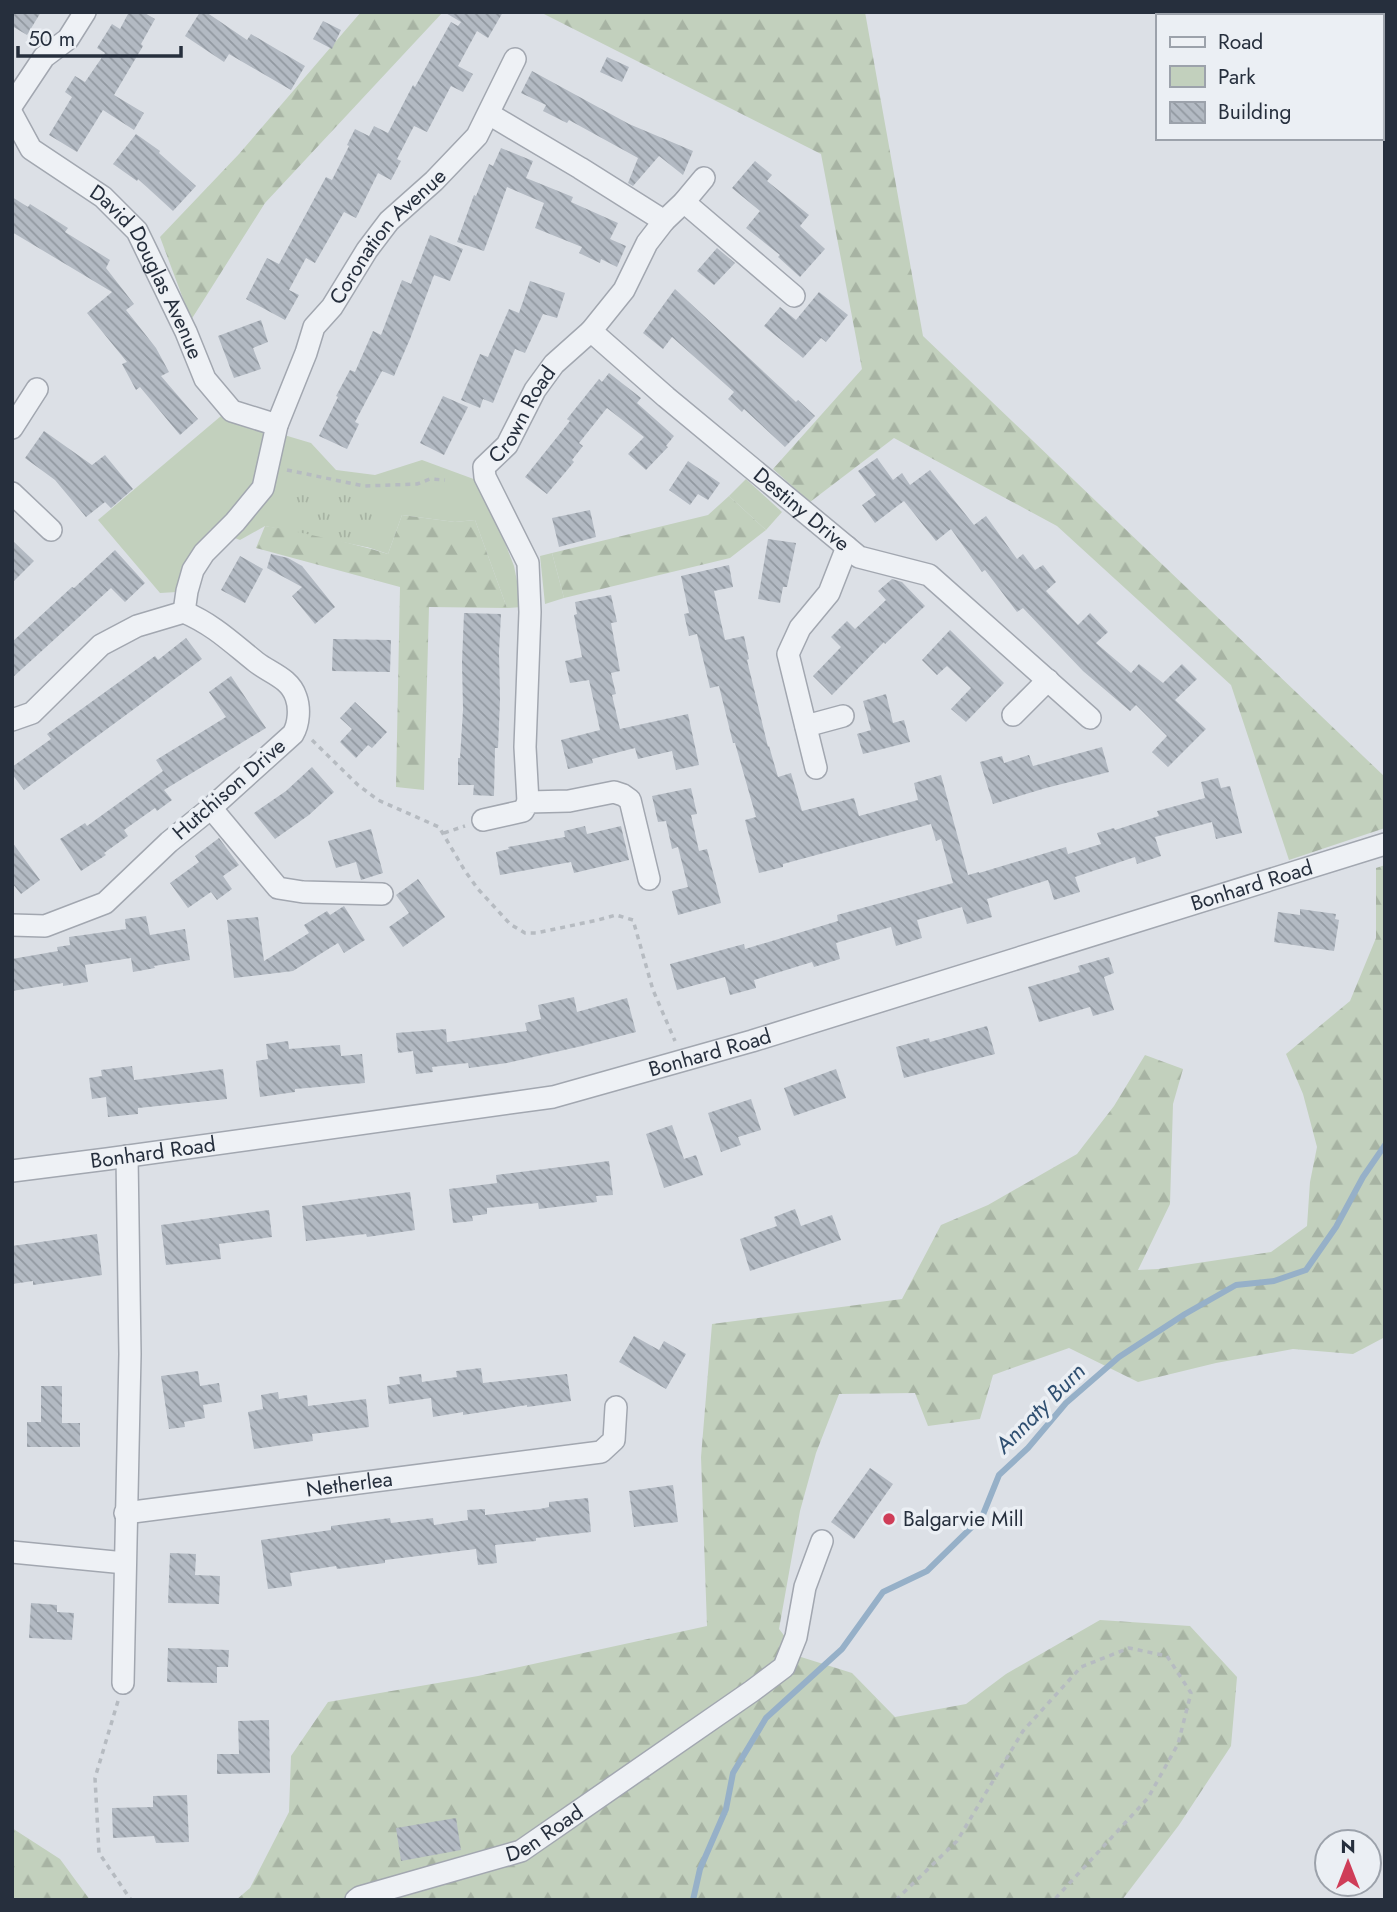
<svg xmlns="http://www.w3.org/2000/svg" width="1397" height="1912" font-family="Jost,sans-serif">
  <defs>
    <pattern id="forest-firs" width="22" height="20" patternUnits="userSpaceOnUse" patternTransform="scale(1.75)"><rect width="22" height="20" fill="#c2d0bd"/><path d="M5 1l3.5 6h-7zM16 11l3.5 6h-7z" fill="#a7b3a3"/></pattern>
    <pattern id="park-tufts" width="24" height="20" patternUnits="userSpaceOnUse" patternTransform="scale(1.75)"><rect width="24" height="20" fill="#c2d0bd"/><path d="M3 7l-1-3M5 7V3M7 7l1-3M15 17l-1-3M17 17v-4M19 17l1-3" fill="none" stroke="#a7b3a3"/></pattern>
    <pattern id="building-back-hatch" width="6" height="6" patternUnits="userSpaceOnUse" patternTransform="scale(1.75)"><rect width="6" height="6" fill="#b3bac3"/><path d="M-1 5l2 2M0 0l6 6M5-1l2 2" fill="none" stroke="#9198a0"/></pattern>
  </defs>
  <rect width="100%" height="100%" fill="#dce0e6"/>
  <path fill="#c2d0bd" d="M221 416 311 443 336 470 375 475 422 460 479 481 495 517 514 566 522 607 507 608 475 520 455 522 402 515 388 554 367 547 265 526 240 540 211 529 191 552 177 592 160 593 98 520Z
    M746 479 782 512 766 530 729 496Z
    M552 553 564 598 545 604 540 556Z"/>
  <path fill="url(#forest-firs)" d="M361 12H443L265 203 191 320 160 237 239 154Z
    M540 12H865L923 336 1385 777V828L1289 860 1231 685 1057 526 894 438 810 502 773 469 862 369 821 154Z
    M729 496 766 530 730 558 564 598 552 553 708 515Z
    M402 515 455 522 475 520 507 608 429 607 424 790 396 787 400 587 256 548 265 526C307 532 348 542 388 554Z
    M1385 865V1337L1353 1354 1293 1349 1216 1363 1138 1382 1069 1348 993 1375 980 1419 928 1426 915 1393 839 1394 816 1453 800 1511 779 1629 801 1657 852 1673 895 1717 966 1704 1006 1674 1100 1620 1190 1626 1237 1677 1231 1746 1179 1825 1122 1900H236L250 1888 289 1812 291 1756 328 1702 478 1676 707 1626 701 1457 712 1324 902 1299 941 1225 988 1205 1077 1154 1114 1106 1145 1055 1183 1069 1173 1104 1170 1204 1138 1270 1158 1269 1271 1252 1307 1226 1310 1182 1317 1147 1303 1094 1286 1054 1350 1001 1376 938V868Z
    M12 1828 60 1859 90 1900H12Z"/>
  <path fill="url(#park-tufts)" d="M300 482 370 497 374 523 367 547 288 530Z"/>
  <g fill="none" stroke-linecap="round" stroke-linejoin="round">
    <path stroke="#96b0c8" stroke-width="6" d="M693 1900 700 1869 726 1809 733 1773 766 1718 842 1649 883 1592 927 1571 982 1517 999 1475 1028 1448 1066 1403 1119 1357 1185 1314 1236 1285 1274 1281 1306 1270 1336 1227 1363 1177 1385 1145"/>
  </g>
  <path fill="url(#building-back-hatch)" d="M12 12H41L27 35 12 26Z
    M129 12H143L155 19 141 44 143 46 114 95 144 113 134 130 103 110 77 152 49 135 72 97 65 92 75 76 85 82 105 53 97 48 112 24 120 29Z
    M200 12H206L247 40 251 34 305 66 291 90 229 54 224 62 185 36Z
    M444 12H503L488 38 477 31 458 66 473 74 463 92 451 86 427 132 414 126 397 159 401 161 391 180 378 173 356 218 344 212 315 263 306 258 289 290 299 295 285 320 246 299 267 258 279 264 326 177 332 180 349 146 347 145 355 129 369 136 374 126 388 133 413 85 415 87 451 22 458 26 461 22Z
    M323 21 341 30 332 49 313 39Z
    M607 57 629 67 622 82 600 72Z
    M532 71 629 124 693 151 683 175 659 156 633 186 628 183 638 158 569 120 567 123 543 111 546 105 521 93Z
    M136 134 160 151 159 153 196 186 173 211 138 179 137 181 113 164Z
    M501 148 533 161 526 178 573 197 571 202 618 223 610 239 626 246 617 267 601 259 600 263 579 253 582 247 535 228 544 203 507 187 484 251 457 242 474 195 476 196 489 164 493 166Z
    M755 161 772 175 767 181 809 215 800 226 825 249 800 277 778 257 780 255 746 228 760 211 732 188Z
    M12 197 28 207 30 204 68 228 65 232 110 260 106 268 134 304 126 310 156 348 169 372 161 376 198 419 180 435 140 387 136 390 122 364 127 362 87 313 112 292 12 232Z
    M430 235 463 249 450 281 434 275 410 339 394 376 382 371 355 422 359 424 347 449 319 436 338 397 336 396 350 370 355 372 373 331 381 335 402 280 411 284Z
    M717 248 735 263 714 285 697 271Z
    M530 281 565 293 557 318 543 314 525 353 515 349 493 403 483 399 480 408 461 400 480 354 488 357 509 309 519 313Z
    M675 289 796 402 798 400 815 416 785 447 744 409 742 412 728 399 734 392 672 337 663 349 643 333Z
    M819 292 848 315 826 342 821 338 803 358 764 326 780 307 796 320Z
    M261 320 268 342 253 348 261 369 234 378 218 336Z
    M609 373 641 398 637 403 674 436 666 446 668 447 646 470 628 454 644 437 607 408 579 443 583 446 572 460 574 462 547 494 525 477 570 421 567 419 599 379 602 382Z
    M443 396 468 407 444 455 420 443Z
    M44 431 92 465 105 455 133 489 111 508 105 502 86 517 55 480 25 458Z
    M877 458 893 480 902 473 910 485 930 470 974 525 986 516 1017 559 1023 554 1035 570 1043 565 1056 582 1046 591 1078 625 1090 613 1108 632 1096 643 1131 673 1139 664 1163 683 1182 664 1197 679 1175 700 1206 729 1168 767 1152 752 1167 736 1136 705 1130 711 1083 671 1023 608 1017 612 985 570 982 572 951 529 936 541 904 501 875 523 862 505 876 495 858 471Z
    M688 461 720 483 708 500 698 494 690 505 669 490Z
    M590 510 596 537 559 547 552 518Z
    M768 539 796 543 787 587H783L780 603 758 599Z
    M12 540 34 561 12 583Z
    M115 550 145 583 125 602 111 588 12 678V642L72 587 74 588Z
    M271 554 288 558 302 566 335 607 315 624 292 596 302 587 267 568Z
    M240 556 263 569 245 603 221 590Z
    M729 565 733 587 714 591 725 640 744 636 749 659 747 660 768 747 769 746 778 777 791 773 802 811 854 798 859 816 918 800 914 783 941 775 968 875 979 872V873L1066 847 1068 854 1101 844 1097 833 1114 828 1115 830 1159 816 1157 811 1205 798 1201 782 1218 778 1221 788 1230 786 1242 833 1216 839 1212 822 1155 837 1161 856 1137 864 1135 857 1075 877 1080 892 1054 900 1048 880 987 899 992 917 967 924 962 907 917 920 922 938 896 946 891 927 836 943 840 959 814 967 812 962 754 980 756 988 730 995 725 977 677 990 670 964 744 944 745 949 838 921 837 915 953 883 941 839 936 841 931 824 783 864V867L759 873 745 820 756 817 735 743H733L719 686 710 688 697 634 689 636 684 614 689 613 681 576Z
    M892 579 902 582 925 606 885 644 884 642 832 695 813 676 841 647 831 637 847 621 855 629 886 600 878 591Z
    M611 595 617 622 611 623 620 671 611 673 616 694 612 695 620 729 688 714 699 765 676 770 672 751 638 759 635 748 592 759 593 763 568 769 561 740 600 730 589 680 570 683 565 661 582 657 574 615 577 614 575 602Z
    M464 613 501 614 499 652 500 700 498 748H495L494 796 473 795 474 785H458V758H460L463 710 462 662Z
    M950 630 1004 683 966 722 951 709 971 688 947 666 937 675 922 660Z
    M186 638 202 659 24 790 12 774V767L51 739 47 734 155 656 158 660Z
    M333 639 391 640 390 672 332 671Z
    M231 676 266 728 164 790 172 800 157 811 155 808 124 830 128 836 104 853 106 855 81 871 60 839 85 823 87 826 163 771 156 760 226 717 209 692Z
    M886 694 893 723 904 720 910 742 863 754 857 734 871 730 863 701Z
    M355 702 387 732 372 748 368 745 356 758 340 742 352 729 340 718Z
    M1102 747 1109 772 1046 788 993 804 980 762 1002 756 1004 763 1029 755 1033 766Z
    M312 767 334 792 309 815 275 839 254 813 286 791Z
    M691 788 697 814 691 815 699 851 707 849 721 903 678 915 672 891 688 887 678 847 672 849 666 821 658 822 652 796Z
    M585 826 587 834 621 826 629 860 574 873 571 862 500 875 496 852 509 849 508 847 565 837 564 831Z
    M371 829 383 873 361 880 356 862 336 868 328 841Z
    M219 838 239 865 223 876 232 889 217 900 211 892 188 908 170 883 199 862 195 856Z
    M12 842 40 880 21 894 12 883Z
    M418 879 445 917 403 947 389 927 409 913 396 895Z
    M344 906 365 940 344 953 338 943 293 971 234 978 227 920 258 917 264 961 309 933 304 925 327 911 330 915Z
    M1300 909 1336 914 1335 919 1339 920 1334 951 1274 942 1278 912 1300 915Z
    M146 916 150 935 185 929 190 960 154 966 155 968 133 972 131 958 85 965 88 982 63 986V983L12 991V959L58 951 57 947 70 945 69 937 126 929 125 919Z
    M1109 957 1114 973 1104 977 1114 1010 1093 1016 1090 1007 1039 1022 1028 987 1080 972 1078 966Z
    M574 997 577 1012 627 998 636 1032 582 1046 507 1063 469 1068 468 1063 432 1067 433 1072 416 1074 413 1051 398 1053 396 1033 446 1029 447 1042 527 1031 525 1023 541 1019 538 1005Z
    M987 1026 995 1054 904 1078 896 1047 929 1038 930 1042Z
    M288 1041 289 1049 340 1045 341 1056 362 1054 365 1083 295 1089V1092L260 1097 256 1061 268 1059 266 1044Z
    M132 1066 134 1080 223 1069 227 1099 138 1108V1114L108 1117 106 1097 92 1099 89 1078 102 1076 101 1070Z
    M836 1069 846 1098 794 1116 784 1088Z
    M751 1099 761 1130 738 1137 741 1145 721 1152 708 1113Z
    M672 1125 684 1159 696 1155 703 1175 664 1188 646 1134Z
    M609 1161 613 1195 596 1196 597 1202 539 1209 538 1203 487 1208V1214L472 1216 473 1221 453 1223 449 1189 497 1183 496 1175Z
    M410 1192 415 1230 367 1237 366 1234 306 1241 302 1206Z
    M795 1209 801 1226 832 1215 841 1240 750 1271 740 1239 777 1226 774 1217Z
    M269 1210 272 1237 219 1244 221 1259 166 1265 161 1225Z
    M97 1234 102 1275 33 1285V1281L12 1284V1246Z
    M634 1336 659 1350 664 1341 686 1354 666 1389 619 1362Z
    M481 1368 483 1383 567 1374 571 1401 527 1407V1405L463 1415V1412L433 1417 431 1398 389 1404 387 1386 400 1384 399 1377 421 1374 422 1382 457 1377 456 1371Z
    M198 1371 200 1386 219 1383 222 1402 203 1405 205 1418 184 1422 185 1427 169 1429 161 1376Z
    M41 1386H62V1423H80V1447H27V1422H41Z
    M278 1392 279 1399 307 1395 308 1406 366 1399 369 1427 312 1434 313 1441 254 1449 248 1412 263 1409 261 1395Z
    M870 1468 893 1484 854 1539 831 1522Z
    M673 1485 678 1522 634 1527 629 1491Z
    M588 1498 591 1532 536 1538V1541L495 1545 497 1563 478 1565 476 1549 385 1560V1563L337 1569 336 1566 290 1573 292 1586 268 1589 261 1540 331 1530V1526L390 1518 391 1523 433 1518 434 1525 468 1520 467 1510 485 1509V1515L540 1509 549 1507V1502Z
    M170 1553 196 1554 195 1575 220 1576 219 1604 168 1603Z
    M31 1603 57 1605V1612L74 1613 72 1640 29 1638Z
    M168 1648 229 1650 228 1667H217V1683L167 1682Z
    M269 1720 270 1773 217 1774V1754H239L238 1721Z
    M187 1795 189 1842 156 1843 154 1836 113 1838 112 1808 153 1807V1796Z
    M456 1818 461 1850 401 1861 396 1828Z"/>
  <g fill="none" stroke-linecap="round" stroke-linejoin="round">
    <defs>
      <g id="minor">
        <path d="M12 105 44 57 68 39 85 12"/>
        <path id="s1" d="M12 114 31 149 103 197 137 231 186 332 205 379 232 411 277 425"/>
        <path d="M489 114 580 168 664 221 684 202 704 178"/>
        <path d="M684 202 794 296"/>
        <path id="s2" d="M591 331 666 397 859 557 929 575 1090 718"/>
        <path d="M12 428 37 389"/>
        <path d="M12 493 51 530"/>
        <path id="s3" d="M184 612 187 591 193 570 204 553 235 522 263 488 277 425 306 353 314 327 332 307 367 250 389 221 434 181 477 136 515 59"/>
        <path d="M1013 715 1048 680"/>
        <path d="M12 720 32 713 101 645 137 626 184 612C214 625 231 642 256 662 270 673 290 678 296 697 300 708 299 724 293 734L211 808 169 842 105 903 45 926 12 925"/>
        <path d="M806 726 843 716"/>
        <path d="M816 768 788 654 800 628 829 593 847 547"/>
        <path id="s4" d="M528 802 525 747 530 612 528 563 485 477 484 467 507 445 535 390 554 364 591 331 624 290 647 243 664 221"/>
        <path d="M211 808 278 888 303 892 382 894"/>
        <path d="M483 820 523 811 528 802 569 801 614 792 623 795 630 800 649 879"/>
        <path id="s5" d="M12 1171 107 1159 553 1097 752 1041 1385 844"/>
        <path id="s6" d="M125 1513 601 1452 614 1440 616 1407"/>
        <path d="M12 1552 125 1563"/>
        <path d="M123 1683 130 1354 127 1156"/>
        <path id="s7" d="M356 1900 360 1897 521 1851 752 1691 784 1667 796 1637 805 1587 822 1541"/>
      </g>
    </defs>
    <use href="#minor" stroke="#a2a7b0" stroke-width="24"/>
    <path stroke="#b6bbc1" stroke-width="3.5" stroke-dasharray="5 5" stroke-linecap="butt" d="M287 470 364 486 417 484 430 479 445 480
      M312 740 358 785 378 800 439 827 465 871 478 889 510 924 525 933H536L598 920 616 915 633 920 653 990 675 1041
      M444 833 465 826
      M118 1701 95 1778 99 1853 131 1900
      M896 1900 957 1841 1023 1731 1081 1667 1129 1648 1167 1656 1191 1693 1178 1744 1148 1798 1054 1900"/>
    <use href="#minor" stroke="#eef1f5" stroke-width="21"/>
  </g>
  <circle fill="#cf3d58" stroke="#ebeff4" stroke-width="2.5" cx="889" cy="1519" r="7"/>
  <g text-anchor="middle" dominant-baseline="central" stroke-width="7" stroke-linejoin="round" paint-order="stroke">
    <g font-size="21" fill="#262f3d" stroke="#ebeff4">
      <text stroke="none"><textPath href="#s3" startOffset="438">Coronation Avenue</textPath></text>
      <text stroke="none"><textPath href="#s1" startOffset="214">David Douglas Avenue</textPath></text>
      <text stroke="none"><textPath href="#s4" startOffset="411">Crown Road</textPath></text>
      <text stroke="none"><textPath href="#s2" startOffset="276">Destiny Drive</textPath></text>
      <text transform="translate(229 789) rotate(-41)">Hutchison Drive</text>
      <text stroke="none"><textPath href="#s5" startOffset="1276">Bonhard Road</textPath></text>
      <text stroke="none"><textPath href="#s5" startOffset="709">Bonhard Road</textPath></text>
      <text stroke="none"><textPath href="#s5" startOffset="142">Bonhard Road</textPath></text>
      <text stroke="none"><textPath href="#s6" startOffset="226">Netherlea</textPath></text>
      <text stroke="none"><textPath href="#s7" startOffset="201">Den Road</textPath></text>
    </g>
    <g font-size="21" fill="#262f3d" stroke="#ebeff4" text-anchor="start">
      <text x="903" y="1519">Balgarvie Mill</text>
    </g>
    <g font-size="23" font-style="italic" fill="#2f4f71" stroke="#ebeff4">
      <text transform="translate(1040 1408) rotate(-45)">Annaty Burn</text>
    </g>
  </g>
  <rect width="1397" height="1912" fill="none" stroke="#262f3d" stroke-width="28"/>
  <rect x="1156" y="14" width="228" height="126" fill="#ebeff4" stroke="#9ca2ab" stroke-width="2"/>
  <rect x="1170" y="37" width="35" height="10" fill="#eef1f5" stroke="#9ca2ab" stroke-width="2"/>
  <text x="1218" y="49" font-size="21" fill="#262f3d">Road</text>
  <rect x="1170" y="66" width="35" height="21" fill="#c2d0bd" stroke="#9ca2ab" stroke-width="2"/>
  <text x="1218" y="84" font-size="21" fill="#262f3d">Park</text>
  <rect x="1170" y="102" width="35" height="21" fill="url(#building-back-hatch)" stroke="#9ca2ab" stroke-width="2"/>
  <text x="1218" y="119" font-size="21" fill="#262f3d">Building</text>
  <g transform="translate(1348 1863)"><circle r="33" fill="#ebeff4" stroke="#9ca2ab" stroke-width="2"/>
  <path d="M0-5L12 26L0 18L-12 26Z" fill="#cf3d58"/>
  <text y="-10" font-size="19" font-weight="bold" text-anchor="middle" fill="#262f3d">N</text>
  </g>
  <path d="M18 46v10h163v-10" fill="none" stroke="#262f3d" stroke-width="3.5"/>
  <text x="28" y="46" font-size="21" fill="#262f3d" stroke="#ebeff4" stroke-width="5" paint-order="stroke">50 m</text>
</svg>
